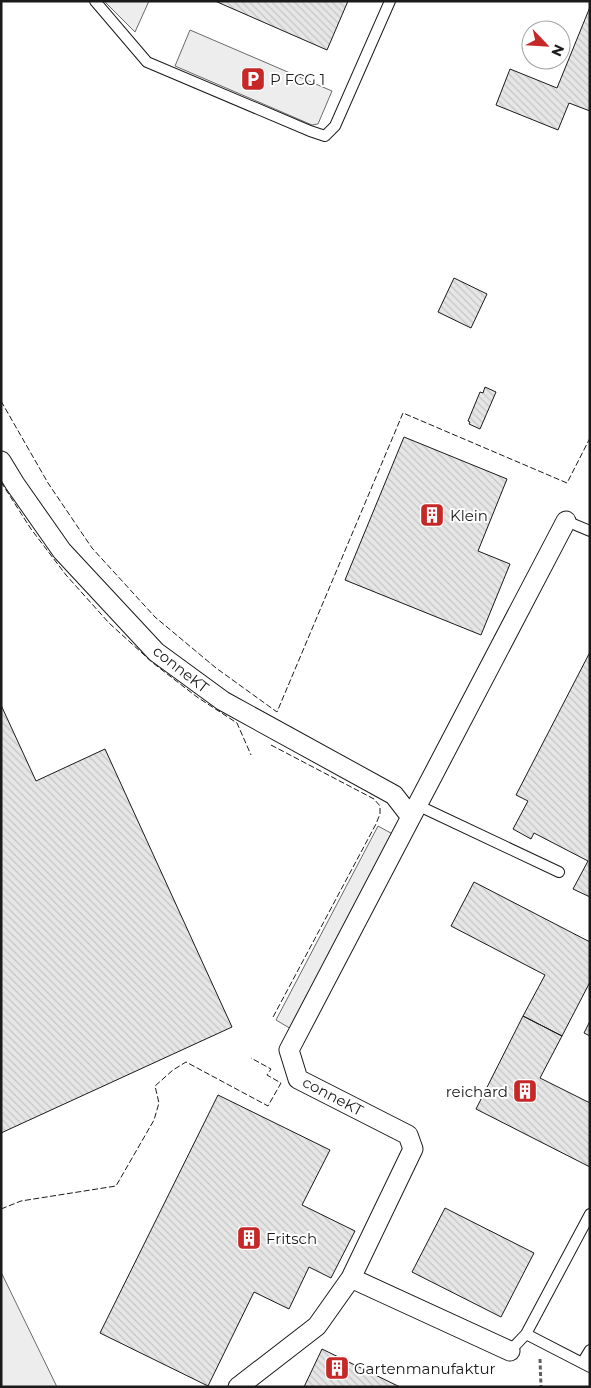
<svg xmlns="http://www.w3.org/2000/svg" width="591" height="1388" font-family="Montserrat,sans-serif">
  <defs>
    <pattern id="building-back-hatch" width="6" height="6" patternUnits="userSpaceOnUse" patternTransform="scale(1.25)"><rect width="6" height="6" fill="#e6e6e6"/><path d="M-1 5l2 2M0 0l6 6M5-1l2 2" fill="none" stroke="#c5c5c5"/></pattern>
  </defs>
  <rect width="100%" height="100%" fill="#fff"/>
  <path fill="#ededed" stroke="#6a6a6a" d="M104 1H149L135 32Z
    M190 30 332 91 318 124 312 125 175 66Z
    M378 826 400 838 298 1033 276 1020Z
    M1 1272 57 1387H1Z"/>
  <path fill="url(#building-back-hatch)" stroke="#1a1a1a" d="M215 1H348L327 50Z
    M590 7V111L569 103 558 130 496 105 510 69 557 88Z
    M454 278 487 294 471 328 438 312Z
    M485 387 496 392 480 429 469 424 470 422 468 421 480 392 483 393Z
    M404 437 507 479 478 551 510 564 481 635 345 580Z
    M590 652V897L573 889 588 861 534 833 531 839 513 829 528 801 516 795Z
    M1 705 36 781 105 749 232 1027 1 1133Z
    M474 882 590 942V982L562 1036 523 1016 545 975 451 926Z
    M523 1016 562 1036 540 1078 590 1103V1167L476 1109Z
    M590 1021V1036L584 1033Z
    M218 1095 330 1150 302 1205 355 1231 331 1278 309 1267 289 1309 254 1292 208 1386 100 1333Z
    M445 1208 534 1253 501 1317 412 1272Z
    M322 1349 400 1387H304Z"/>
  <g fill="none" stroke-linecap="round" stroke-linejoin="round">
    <defs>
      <path id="service" d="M95 1 147 62 310 131 325 136 335 126 390 1
        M566 521 590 531
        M417 805 559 872
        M526 1334 590 1367
        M510 1351 526 1334 590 1214
        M582 1363 590 1350"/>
      <path id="minor" d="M1 461 15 484 62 551 156 652 223 701 394 795 411 817
        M351 1278 510 1351
        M238 1387 317 1326 351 1278 413 1149 408 1135 298 1079 289 1050 566 521"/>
    </defs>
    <use href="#service" stroke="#1a1a1a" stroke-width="12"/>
    <use href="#minor" stroke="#1a1a1a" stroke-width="21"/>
    <path stroke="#5f5f5f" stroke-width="3" stroke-dasharray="4 2.5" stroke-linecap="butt" d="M540 1359 541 1387"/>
    <use href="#service" stroke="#fff" stroke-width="10"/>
    <use href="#minor" stroke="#fff" stroke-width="19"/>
    <path stroke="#1a1a1a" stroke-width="1" stroke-dasharray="6 2.5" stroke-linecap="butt" d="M1 401 48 483 92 548 155 617 216 668 277 712 403 413 567 483 590 438
      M1 482 31 529 66 575 109 623 153 663 197 697 237 723 251 755
      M271 745 374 799 380 806V814L376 824 272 1019
      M1 1209 21 1201 116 1186 154 1120 159 1103 155 1086 173 1070 186 1062 268 1106 281 1083 267 1075 271 1069 251 1058"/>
  </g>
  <defs>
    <symbol id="parking-square" viewBox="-11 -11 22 22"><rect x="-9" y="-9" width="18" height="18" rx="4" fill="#c62828" stroke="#fff"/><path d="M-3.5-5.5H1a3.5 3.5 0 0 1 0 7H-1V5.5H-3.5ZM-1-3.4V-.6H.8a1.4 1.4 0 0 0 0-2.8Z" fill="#fff"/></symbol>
    <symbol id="building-square" viewBox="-11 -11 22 22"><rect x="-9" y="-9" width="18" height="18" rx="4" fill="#c62828" stroke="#fff"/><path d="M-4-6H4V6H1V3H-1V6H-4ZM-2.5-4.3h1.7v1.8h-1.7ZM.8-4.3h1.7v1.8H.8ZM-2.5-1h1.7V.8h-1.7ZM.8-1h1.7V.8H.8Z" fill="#fff"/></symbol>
  </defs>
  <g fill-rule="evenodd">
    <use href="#parking-square" x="239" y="65" width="28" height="28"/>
    <use href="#building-square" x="418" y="501" width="28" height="28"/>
    <use href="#building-square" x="511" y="1077" width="28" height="28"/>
    <use href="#building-square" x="235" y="1224" width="28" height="28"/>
    <use href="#building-square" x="323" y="1354" width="28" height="28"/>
  </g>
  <g text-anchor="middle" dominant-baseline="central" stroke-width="4" stroke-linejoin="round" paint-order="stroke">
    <g font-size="15" fill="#1a1a1a" stroke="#fff" text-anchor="start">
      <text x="270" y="79">P FCG 1</text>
      <text x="450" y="515">Klein</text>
      <text x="508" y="1091" text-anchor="end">reichard</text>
      <text x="266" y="1238">Fritsch</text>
      <text x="354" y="1368">Gartenmanufaktur</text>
    </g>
    <g font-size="15" fill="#1a1a1a" stroke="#fff">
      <text transform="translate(181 669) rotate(38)">conneKT</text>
      <text transform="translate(333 1096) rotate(28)">conneKT</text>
    </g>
  </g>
  <rect width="591" height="1388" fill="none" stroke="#1a1a1a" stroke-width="5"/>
  <g transform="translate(546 45) rotate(115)"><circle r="24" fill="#ffffff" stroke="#a3a3a3"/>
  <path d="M0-4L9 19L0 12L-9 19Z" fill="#c62828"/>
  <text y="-8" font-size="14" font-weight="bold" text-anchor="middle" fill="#1a1a1a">N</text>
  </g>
</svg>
